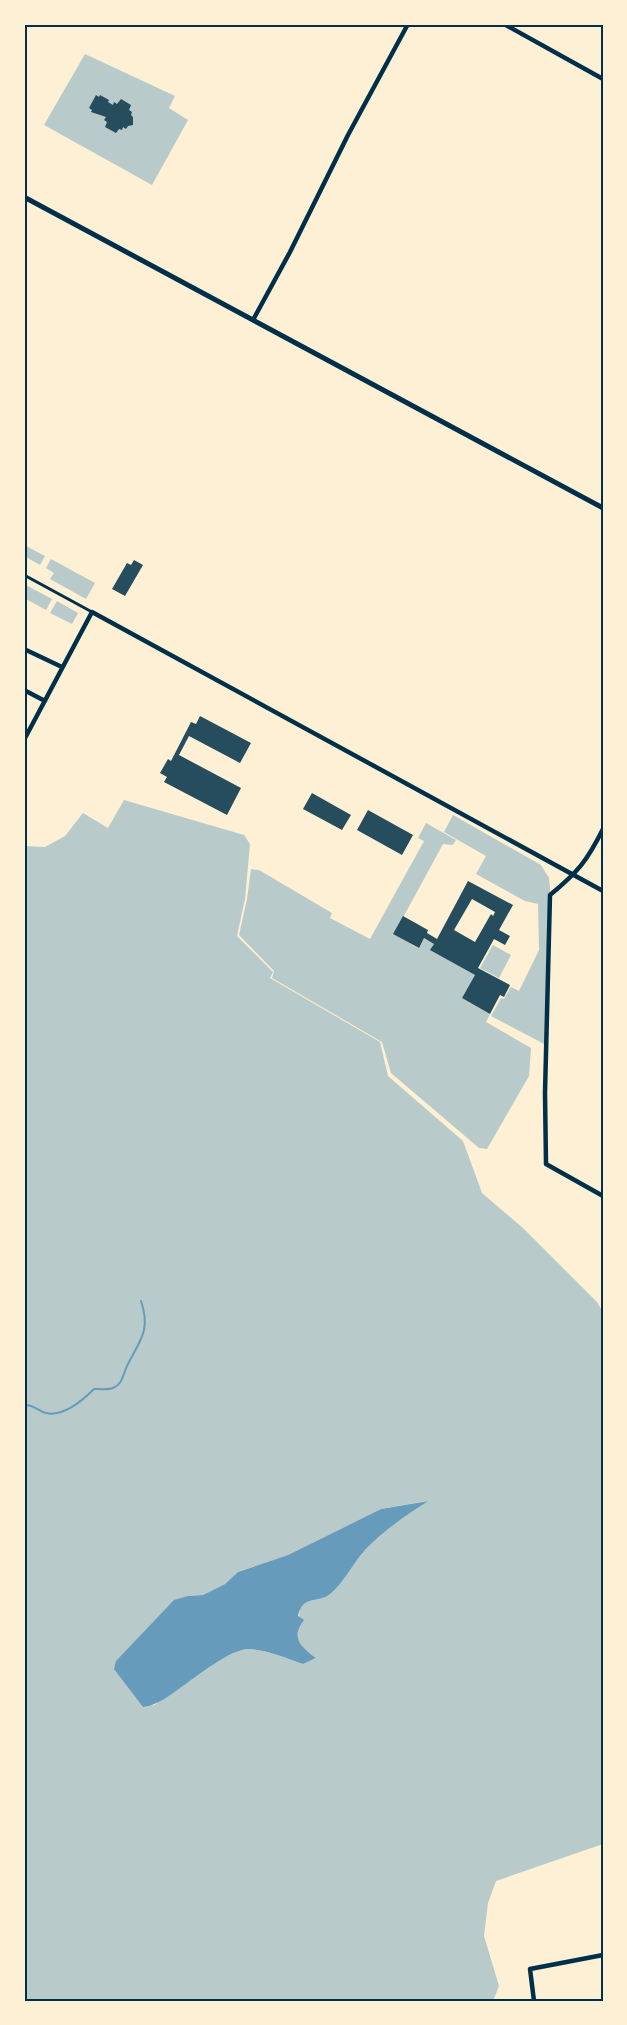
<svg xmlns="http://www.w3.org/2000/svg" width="627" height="2025" font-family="Roboto,sans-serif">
  <rect width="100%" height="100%" fill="#fdf0d5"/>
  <path fill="#b9caca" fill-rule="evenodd" d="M85 54 175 96 169 108 188 120 152 185 44 125Z
    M24 545 45 556 40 565 24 556Z
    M51 559 95 583 86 599 50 579 54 573 46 568Z
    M24 584 52 599 46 610 24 598Z
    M57 601 78 613 72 624 50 613Z
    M124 800 244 835 250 844 245 899 237 936 273 972 270 978 380 1042 388 1076 463 1141 482 1193 523 1228 597 1302 603 1312V1844L496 1881 488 1903 484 1936 499 1986 493 2001H24V846L45 847 65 836 83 813 108 828ZM426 1501 388 1528 364 1551 329 1595 308 1601 300 1607 297 1638 303 1648 316 1658 303 1664C286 1658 267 1650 249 1649 226 1649 174 1693 153 1706L188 1596 203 1595 225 1584 238 1572 288 1555 381 1509Z
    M453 815 541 865 549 878 550 888 546 1045 491 1016 501 998 504 999 511 987 519 991 539 950 538 904 525 901 476 874 486 856 444 832Z
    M426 823 456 840 453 845 443 844 394 934 418 948 424 938 434 944 431 950 475 975 462 998 490 1014 486 1022 531 1048 529 1076 487 1149 479 1148 391 1073 382 1042 272 978 274 971 239 935 247 899 251 869 259 870 332 913 330 918 370 939 424 841 418 838Z
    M493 945 511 955 499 978 480 968Z"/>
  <path fill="#669bbc" d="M428 1501C405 1516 384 1530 365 1550 353 1563 344 1582 330 1594 317 1604 303 1594 298 1616L304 1620C290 1638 301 1647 316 1658L303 1664C286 1658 267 1650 249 1649 230 1649 196 1677 180 1688 169 1696 158 1705 143 1707L114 1669 116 1661 174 1600 188 1596 203 1595 225 1584 238 1572 288 1555 381 1509Z"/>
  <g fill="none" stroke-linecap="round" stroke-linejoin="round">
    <path stroke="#669bbc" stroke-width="2" d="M24 1405C33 1404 38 1411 46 1413 63 1417 83 1400 94 1389 99 1389 108 1390 113 1388 123 1384 123 1374 127 1366 140 1340 151 1331 141 1301"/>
  </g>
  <path fill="#264d5e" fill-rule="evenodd" d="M96 95 99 97 100 95 109 100 108 102 113 105 114 102 117 104 121 99 131 105 129 110 132 112 131 115 133 117V125L128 126 126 129 123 127 122 130 119 129 116 133 105 127 107 122 104 120 106 117 91 112 92 110 89 108Z
    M134 560 143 565 125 596 112 589 127 563 131 565Z
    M200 716 251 743 240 763 189 736 179 755 241 788 227 815 164 782 167 777 160 773 168 759 171 761 191 722 196 724Z
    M312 793 351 815 342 830 303 809Z
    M368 810 413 835 402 855 357 830Z
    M468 881 513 905 499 930 510 936 505 945 494 939 478 968 510 985 504 997 500 995 490 1014 462 998 475 975 430 950 434 944 424 938 419 948 393 934 403 916 428 930 427 933 437 939ZM472 899 495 912 493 916 491 914 475 942 454 930Z"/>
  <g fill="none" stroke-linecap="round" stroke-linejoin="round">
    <path stroke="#003049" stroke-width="3" d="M24 575 92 612"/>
    <path stroke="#003049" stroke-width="4.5" d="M504 24 603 79
      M253 320 290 252 348 135 408 24
      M24 649 62 667
      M24 690 45 701
      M24 740 92 612 603 891
      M603 829C587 861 578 872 550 895L545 1093 546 1164 603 1196
      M534 2001 530 1969 603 1955"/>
    <path stroke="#003049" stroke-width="5" d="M24 197 603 508"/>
  </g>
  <rect width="627" height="2025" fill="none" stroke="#fdf0d5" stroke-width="51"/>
  <rect x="26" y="26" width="576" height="1974" fill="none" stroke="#003049" stroke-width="2"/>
</svg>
